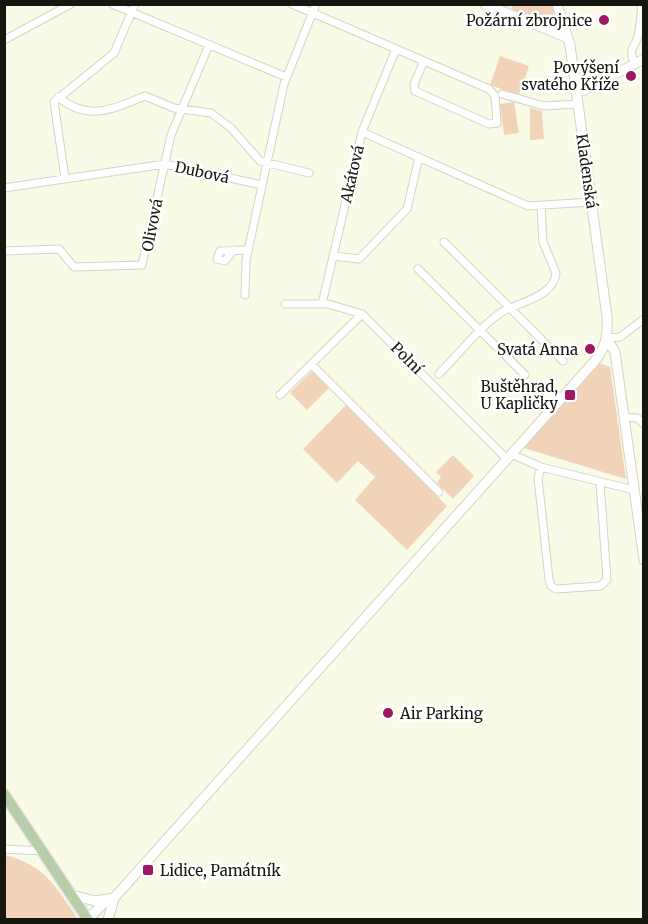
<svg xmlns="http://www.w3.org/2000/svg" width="648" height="924" font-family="Merriweather,serif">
  <rect width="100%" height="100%" fill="#fafbe7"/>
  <path fill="#f1d3b9" d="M511 5H552L562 29 552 28 550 22 513 10Z
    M500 56 529 66 519 95 490 85Z
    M514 102 519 133 504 135 500 104Z
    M530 108 542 111 544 139 530 140Z
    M599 363 610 367 626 479 524 448Z
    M312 371 329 388 307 410 290 393Z
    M346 405 447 506 407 550 355 500 375 477 358 461 337 483 303 449Z
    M453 455 474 476 453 499 437 483 441 477 436 472Z
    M5 855C45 865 56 887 78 919H5Z"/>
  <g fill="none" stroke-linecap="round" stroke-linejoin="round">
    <defs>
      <path id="street" d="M112 4 286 77
        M292 4 489 89 495 96 497 123 489 124 415 91 414 84 424 61
        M4 40 71 4
        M635 64C627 47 635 49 638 36 640 26 641 15 642 4
        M502 94 544 106 578 104
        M58 97C88 122 113 109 145 96L174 108 211 113 231 128 260 161 309 173
        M362 132 528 206 591 202
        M65 178 54 102 114 53 135 4
        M4 188 165 164 262 185
        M444 242 563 361
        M234 250 225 261 217 259 220 251H222L248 250
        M4 251 59 249 74 267 142 265 171 135 209 45
        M333 256 359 259 407 209 419 157
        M418 269 525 375
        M245 295 246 260 284 84 316 4
        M285 304H328L362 314 507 459
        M322 304 362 132 396 49
        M606 338 620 337 644 319
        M311 364 439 492
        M439 374C459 354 479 327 502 312 519 302 554 297 556 273L543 242 541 207
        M280 395 362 314
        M624 417 637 418 644 424
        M511 454 541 467 634 490
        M541 467 538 478 549 579 551 586 556 589 600 586 607 580 600 483
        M4 849 42 851"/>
      <path id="secondary" d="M485 4 568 38
        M576 91 585 90 644 59
        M606 338 615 352 644 560
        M72 895 95 901 114 898
        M88 919 107 900
        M108 920 114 898 594 362C606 348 608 335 607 317L570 45 557 4"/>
      <path id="primary" d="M4 794 88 920"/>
    </defs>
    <use href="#street" stroke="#d3d4c0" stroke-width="9"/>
    <use href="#secondary" stroke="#d3d4c0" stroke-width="11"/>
    <use href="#primary" stroke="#e3e3e2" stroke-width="13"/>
    <use href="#street" stroke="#fff" stroke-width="7"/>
    <use href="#secondary" stroke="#fff" stroke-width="9"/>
    <use href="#primary" stroke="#b8cea8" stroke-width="10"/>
  </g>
  <g fill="#9f1663" stroke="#fff" stroke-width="2">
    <circle cx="604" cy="20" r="6"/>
    <circle cx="631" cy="76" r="6"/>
    <circle cx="590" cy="349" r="6"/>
    <rect x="564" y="389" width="12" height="12" rx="3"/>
    <circle cx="388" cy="713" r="6"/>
    <rect x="142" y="864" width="12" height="12" rx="3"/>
  </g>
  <g text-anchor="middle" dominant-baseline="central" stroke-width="5" stroke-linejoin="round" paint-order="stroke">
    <g font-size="15" fill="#16160f" stroke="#fff" text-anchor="end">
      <text x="592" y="20">Požární zbrojnice</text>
      <text x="619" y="67">Povýšení<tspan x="619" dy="17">svatého Kříže</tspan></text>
      <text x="578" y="349">Svatá Anna</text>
      <text x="558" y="386">Buštěhrad,<tspan x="558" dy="17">U Kapličky</tspan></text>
      <text x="400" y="713" text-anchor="start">Air Parking</text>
      <text x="160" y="870" text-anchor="start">Lidice, Památník</text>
    </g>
    <g font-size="15" fill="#16160f" stroke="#fff">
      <text transform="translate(587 171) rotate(82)">Kladenská</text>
      <text transform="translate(202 172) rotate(12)">Dubová</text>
      <text transform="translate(352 174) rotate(-77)">Akátová</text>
      <text transform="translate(152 225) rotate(-79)">Olivová</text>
      <text transform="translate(407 358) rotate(45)">Polní</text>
    </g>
  </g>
  <rect width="648" height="924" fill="none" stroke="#16160f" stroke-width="12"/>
</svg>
